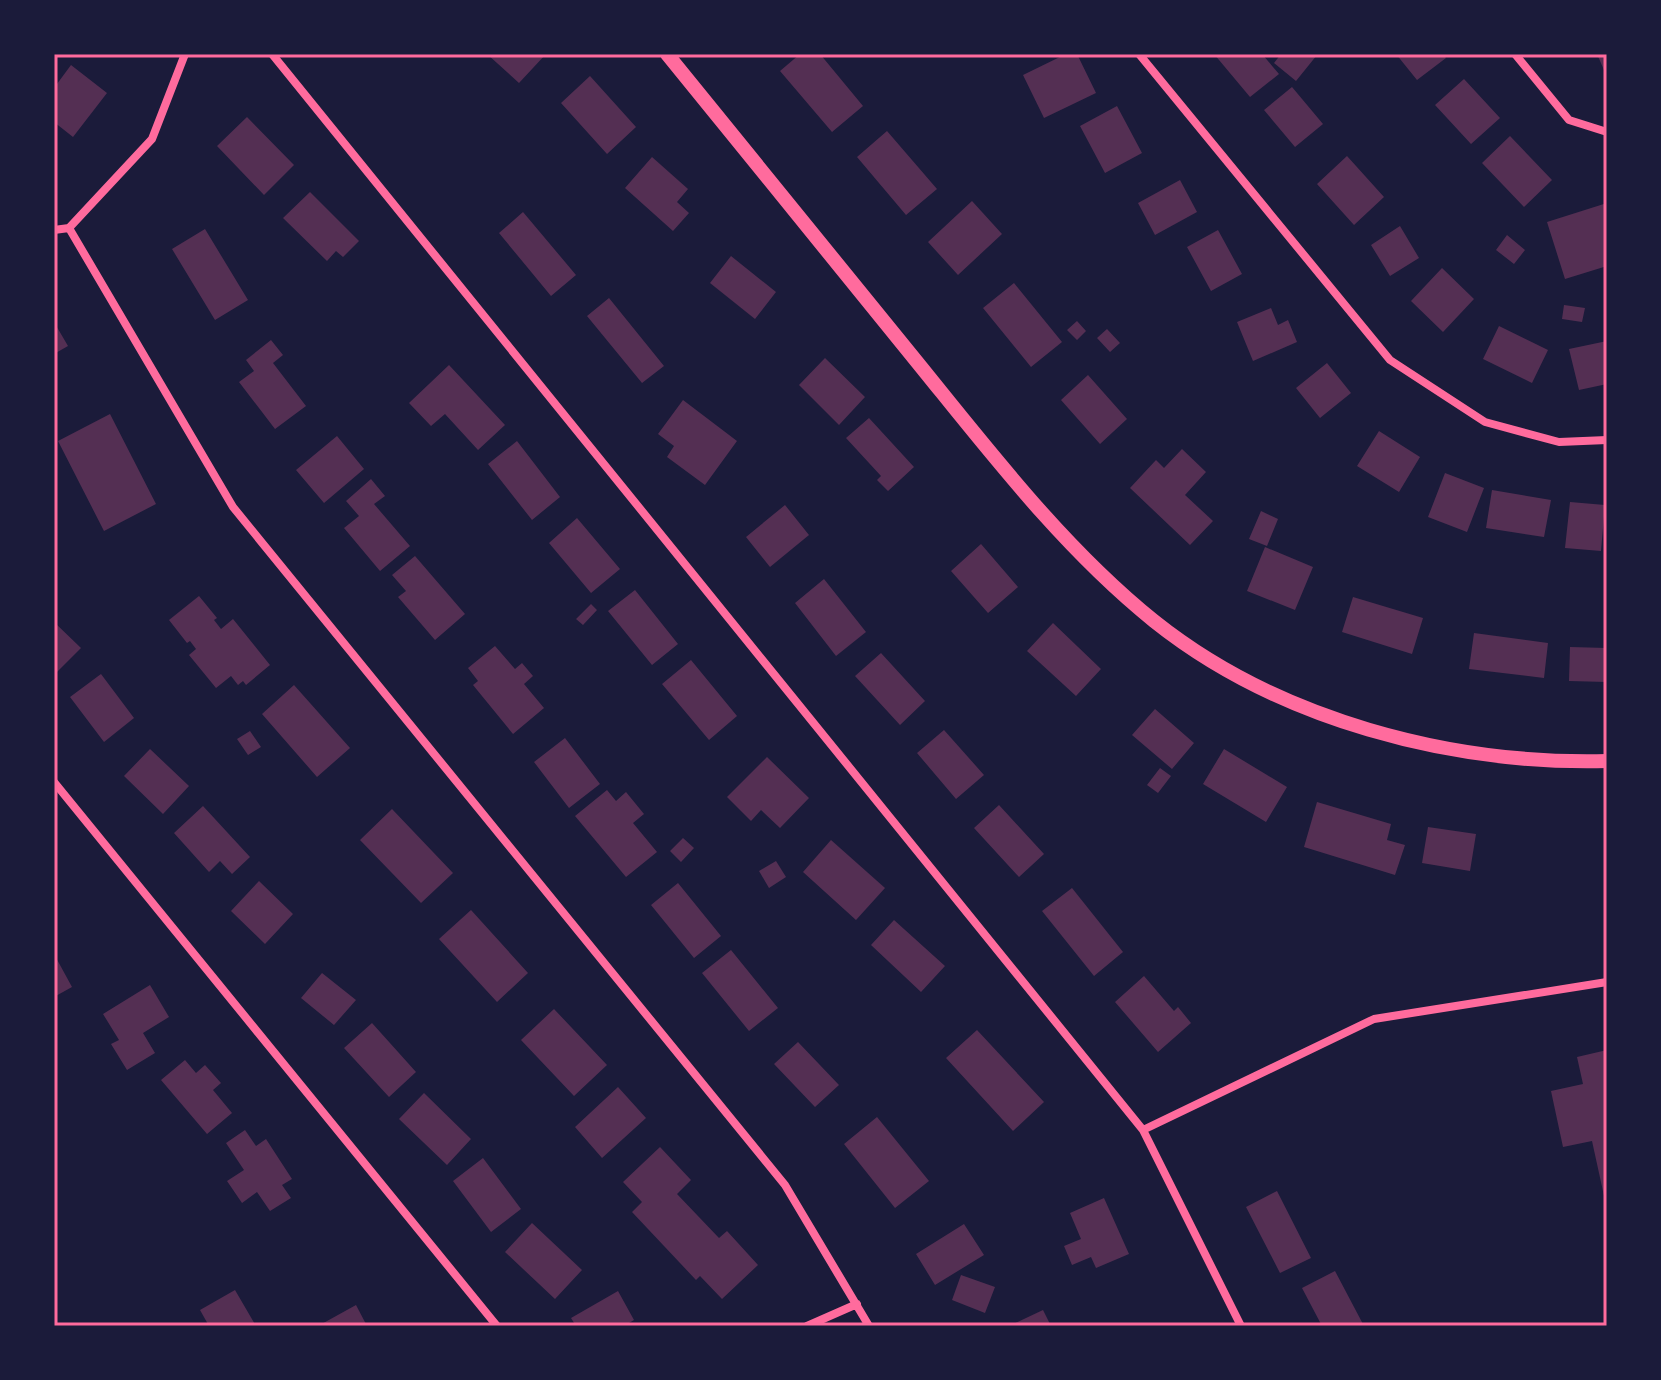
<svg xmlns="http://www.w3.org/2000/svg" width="1661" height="1380" font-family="'PT Sans Narrow',sans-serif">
  <rect width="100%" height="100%" fill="#1b1b3a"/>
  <path fill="#542f53" d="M487 54H546L519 83Z
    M800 54H820L863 106 832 132 780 71Z
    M1066 54H1077L1096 93 1044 118 1023 75Z
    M1214 54H1262L1279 74 1250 97Z
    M1281 54H1315L1317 55 1296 81 1274 63Z
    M1396 54H1443L1446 58 1417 80Z
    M1597 54H1607V69L1604 70Z
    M71 65 107 93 73 137 54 122V88Z
    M590 76 636 127 607 154 561 103Z
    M1464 79 1500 118 1471 144 1435 105Z
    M1292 87 1323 124 1295 147 1264 110Z
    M1117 106 1142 153 1105 173 1080 126Z
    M247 117 294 165 264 195 217 146Z
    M887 131 937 189 906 215 857 157Z
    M1510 136 1552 180 1524 207 1482 163Z
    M1347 156 1384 197 1354 225 1317 184Z
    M652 157 688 189 677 202 689 213 673 231 625 188Z
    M1180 180 1197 212 1155 235 1138 203Z
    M310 192 359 241 343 257 336 251 327 261 283 218Z
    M972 201 1002 234 958 275 928 242Z
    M1607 203V266L1565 279 1547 222Z
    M523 212 576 275 551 296 499 233Z
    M1400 226 1419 258 1390 276 1371 245Z
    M205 229 248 300 215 320 172 249Z
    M1218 230 1242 274 1211 291 1187 247Z
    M1507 235 1525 250 1514 264 1496 250Z
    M731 256 776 292 755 319 710 283Z
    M1442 268 1474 299 1443 332 1411 301Z
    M1014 283 1062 342 1031 367 983 308Z
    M609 298 664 366 642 383 587 316Z
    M1564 305 1585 308 1582 322 1562 319Z
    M1271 308 1278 325 1288 320 1297 342 1253 361 1237 322Z
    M1077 321 1086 331 1077 340 1067 330Z
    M54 322 68 346 54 354Z
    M1499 326 1548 350 1532 383 1483 359Z
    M1107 329 1120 343 1110 352 1097 338Z
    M271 340 283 355 273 363 306 406 275 429 239 382 254 371 246 360Z
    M1607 341V384L1579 390 1569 349Z
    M825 358 865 397 839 425 799 385Z
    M1327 363 1351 393 1320 418 1296 388Z
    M449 365 505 425 478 450 445 414 431 426 409 403Z
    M1088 375 1127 419 1100 444 1061 400Z
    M683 400 737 441 705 485 667 457 674 446 658 434Z
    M110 414 156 504 104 531 58 441Z
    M869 418 914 467 888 491 877 480 881 476 846 438Z
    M1379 431 1420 457 1399 492 1357 466Z
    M337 436 364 469 324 503 296 470Z
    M517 441 560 497 532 520 488 464Z
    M1182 449 1206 472 1185 495 1213 521 1190 545 1130 488 1156 460 1164 468Z
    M1445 473 1484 488 1467 532 1428 517Z
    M371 479 385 496 374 504 410 546 380 571 344 528 359 516 346 501Z
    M1492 490 1551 500 1544 537 1486 528Z
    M1570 502 1605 505 1601 551 1565 548Z
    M785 505 809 535 770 567 746 537Z
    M1261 511 1278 519 1267 546 1249 539Z
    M577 518 620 569 591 593 549 543Z
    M981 544 1018 587 988 613 951 571Z
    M1265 547 1313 567 1295 610 1247 591Z
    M415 556 465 614 435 640 398 597 406 591 392 575Z
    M824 579 866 632 836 656 795 603Z
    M635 590 678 644 652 665 608 611Z
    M199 596 217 618 214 620 221 629 233 619 270 665 246 685 243 681 238 685 231 676 216 688 189 655 196 649 190 641 187 643 169 620Z
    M1353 597 1423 618 1412 654 1342 632Z
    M591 604 597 610 583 625 576 619Z
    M54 622 81 648 56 673 54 671Z
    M1053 623 1101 669 1076 696 1027 651Z
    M1474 633 1548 643 1544 678 1469 669Z
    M495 646 515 669 522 663 533 676 524 684 544 708 513 734 473 685 478 681 468 668Z
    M1570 647 1607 648V682L1569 681Z
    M881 653 925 701 900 725 855 676Z
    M691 660 737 716 709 740 662 684Z
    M101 674 134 718 104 742 70 697Z
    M294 685 350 748 317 777 262 714Z
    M1155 709 1194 743 1172 769 1132 735Z
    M944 730 984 775 956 799 917 753Z
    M250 731 261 747 248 755 237 739Z
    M565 738 600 784 569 808 534 762Z
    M150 749 189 786 163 814 124 776Z
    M1224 749 1287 787 1266 822 1203 784Z
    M767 757 809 798 780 828 761 810 751 821 727 797Z
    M1160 768 1171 776 1158 793 1147 785Z
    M607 790 616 801 626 792 644 814 633 823 657 852 626 877 575 816Z
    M1317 802 1391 824 1387 840 1405 845 1395 875 1304 847Z
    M999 805 1044 854 1019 877 974 828Z
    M203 806 250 857 232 874 220 861 209 872 174 833Z
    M392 809 453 873 421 903 360 840Z
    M1428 827 1476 834 1470 871 1422 863Z
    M683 838 694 848 681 862 670 851Z
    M831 840 885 888 856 920 803 872Z
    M776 861 786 877 769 888 759 871Z
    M259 881 293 914 265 944 231 911Z
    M678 883 721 936 694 958 651 905Z
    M1072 888 1123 952 1094 976 1042 911Z
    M471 910 528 973 497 1002 439 939Z
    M894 920 945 966 921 992 871 945Z
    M731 950 778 1008 749 1031 702 973Z
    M54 954 72 987 54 997Z
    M322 973 356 1000 334 1025 301 998Z
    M1144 976 1174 1011 1178 1007 1191 1023 1158 1052 1115 1002Z
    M150 985 169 1017 143 1033 155 1053 127 1070 111 1044 119 1040 103 1014Z
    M554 1009 607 1065 574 1096 521 1040Z
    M372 1023 416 1072 389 1097 344 1048Z
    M977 1030 1044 1102 1013 1131 946 1058Z
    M798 1042 839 1085 815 1107 774 1064Z
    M1607 1050V1205H1606L1592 1141 1563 1147 1551 1091 1583 1084 1577 1057Z
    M185 1060 196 1073 205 1065 221 1083 213 1090 232 1113 207 1134 161 1080Z
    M618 1087 646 1118 602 1158 575 1127Z
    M424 1093 471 1139 447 1165 399 1119Z
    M877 1117 929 1181 895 1208 844 1144Z
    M245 1130 256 1146 266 1139 292 1179 282 1185 291 1198 270 1211 257 1192 242 1203 227 1181 244 1170 226 1143Z
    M660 1147 691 1180 677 1194 719 1238 727 1231 758 1265 722 1299 700 1276 696 1280 632 1212 642 1202 623 1182Z
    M483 1158 521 1209 491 1232 453 1181Z
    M1277 1191 1311 1258 1280 1273 1246 1207Z
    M1104 1198 1129 1254 1096 1268 1091 1257 1072 1265 1064 1246 1081 1239 1070 1213Z
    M532 1223 582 1270 555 1299 505 1252Z
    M964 1224 984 1255 935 1285 916 1254Z
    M1335 1271 1364 1326H1322L1302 1288Z
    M961 1275 995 1287 985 1313 952 1300Z
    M235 1290 256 1326H209L200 1310Z
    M618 1291 634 1320 624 1326H576L571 1318Z
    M356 1305 367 1326H318Z
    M1043 1310 1051 1326H1009Z"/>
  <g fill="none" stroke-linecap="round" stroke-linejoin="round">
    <path stroke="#ff6b9d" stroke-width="8" d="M272 54 1143 1130 1241 1326
      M1139 54 1390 360 1485 422 1559 442 1607 440
      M1515 54 1569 120 1607 132
      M69 228 233 507 785 1185 869 1326
      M54 230 69 228 152 139 185 54
      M54 782 497 1326
      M1143 1130 1374 1019 1607 982
      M807 1326 857 1304"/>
    <path stroke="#ff6b9d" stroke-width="14" d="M667 54C749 155 831 256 913 357 987 448 1062 547 1154 621 1278 720 1451 765 1607 761"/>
  </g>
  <rect width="1661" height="1380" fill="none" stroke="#1b1b3a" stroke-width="112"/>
  <rect x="56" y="56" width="1549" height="1268" fill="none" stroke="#ff6b9d" stroke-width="3"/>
</svg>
